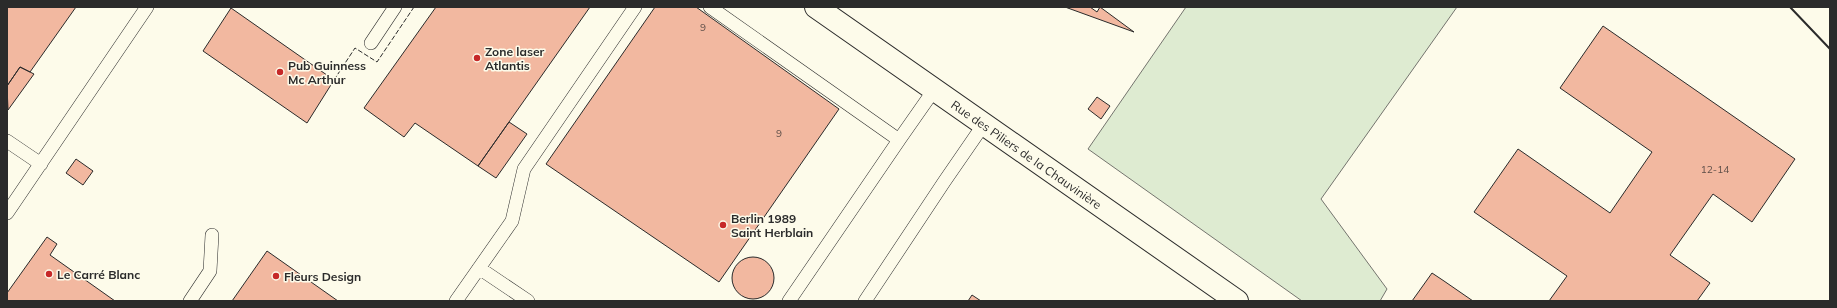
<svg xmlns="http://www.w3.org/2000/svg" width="1837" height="308" font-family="Mulish,sans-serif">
  <rect width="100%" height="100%" fill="#fdfbea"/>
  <path fill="#deebd1" stroke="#74746e" d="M1186 7H1457L1321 199 1387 289 1380 301H1302L1088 149Z"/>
  <path fill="#f2b8a0" stroke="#2b2b2b" d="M7 7H76L30 72 20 67 7 86Z
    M436 7H590L478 166 415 123 404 137 364 108Z
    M655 7H696L839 109 719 282 546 164Z
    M1065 7H1090L1097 12 1100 7 1134 32Z
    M231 8 334 80 307 123 203 51Z
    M1603 26 1795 159 1752 222 1713 194 1670 255 1710 283 1697 301H1549L1567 276 1474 212 1518 149 1610 213 1652 152 1560 88Z
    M20 67 34 74 8 110 7 86Z
    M1097 97 1110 106 1101 119 1088 109Z
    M509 122 527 134 496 178 478 166Z
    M76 159 93 171 83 185 66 173Z
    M47 237 57 244 50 255 115 301H7V293Z
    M267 251 338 301H232Z
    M732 278a21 21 0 1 1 42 0a21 21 0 1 1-42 0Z
    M1432 273 1444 281 1473 301H1412Z
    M972 295 981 301H968Z"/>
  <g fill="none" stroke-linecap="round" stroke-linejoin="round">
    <defs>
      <path id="lane" d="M710 7 899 140 934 90
        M371 43 395 7
        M7 141 41 164
        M7 213 147 7
        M479 268 528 301
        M190 301 210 271 212 235
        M456 301 512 221 524 169 635 7
        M789 301 899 140
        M865 301 944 182 984 124"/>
      <g id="street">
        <path id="s1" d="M816 7 1237 301"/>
      </g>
    </defs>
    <use href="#lane" stroke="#2b2b2b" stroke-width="14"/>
    <use href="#street" stroke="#2b2b2b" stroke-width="24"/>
    <use href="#lane" stroke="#fdfbea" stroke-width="13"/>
    <use href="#street" stroke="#fdfbea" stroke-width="22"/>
    <path stroke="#2b2b2b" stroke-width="1" stroke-dasharray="5 2" stroke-linecap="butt" d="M334 80 355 48 377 62 414 7"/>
    <path stroke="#2b2b2b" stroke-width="2" d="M1790 7 1830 49"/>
  </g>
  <g fill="#c62828" stroke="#fdfbea" stroke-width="1.5">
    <circle cx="477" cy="58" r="4"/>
    <circle cx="280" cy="72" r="4"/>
    <circle cx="723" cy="225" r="4"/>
    <circle cx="49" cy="274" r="4"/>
    <circle cx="276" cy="276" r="4"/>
  </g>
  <g text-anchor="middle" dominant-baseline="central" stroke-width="3" stroke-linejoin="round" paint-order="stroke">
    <g font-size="10" fill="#5d4e48">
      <text x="703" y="27">9</text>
      <text x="779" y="133">9</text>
      <text x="1715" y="169">12-14</text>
    </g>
    <g font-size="12" font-weight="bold" fill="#2b2b2b" stroke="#fdfbea" text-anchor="start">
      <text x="485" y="51">Zone laser<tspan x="485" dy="14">Atlantis</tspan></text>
      <text x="288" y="65">Pub Guinness<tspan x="288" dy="14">Mc Arthur</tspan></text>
      <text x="731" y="218">Berlin 1989<tspan x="731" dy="14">Saint Herblain</tspan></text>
      <text x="57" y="274">Le Carré Blanc</text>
      <text x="284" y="276">Fleurs Design</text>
    </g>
    <g font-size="12" fill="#2b2b2b" stroke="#fdfbea">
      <text stroke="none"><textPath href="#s1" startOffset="257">Rue des Piliers de la Chauvinière</textPath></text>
    </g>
  </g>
  <rect width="1837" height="308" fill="none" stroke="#2b2b2b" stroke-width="16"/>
</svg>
